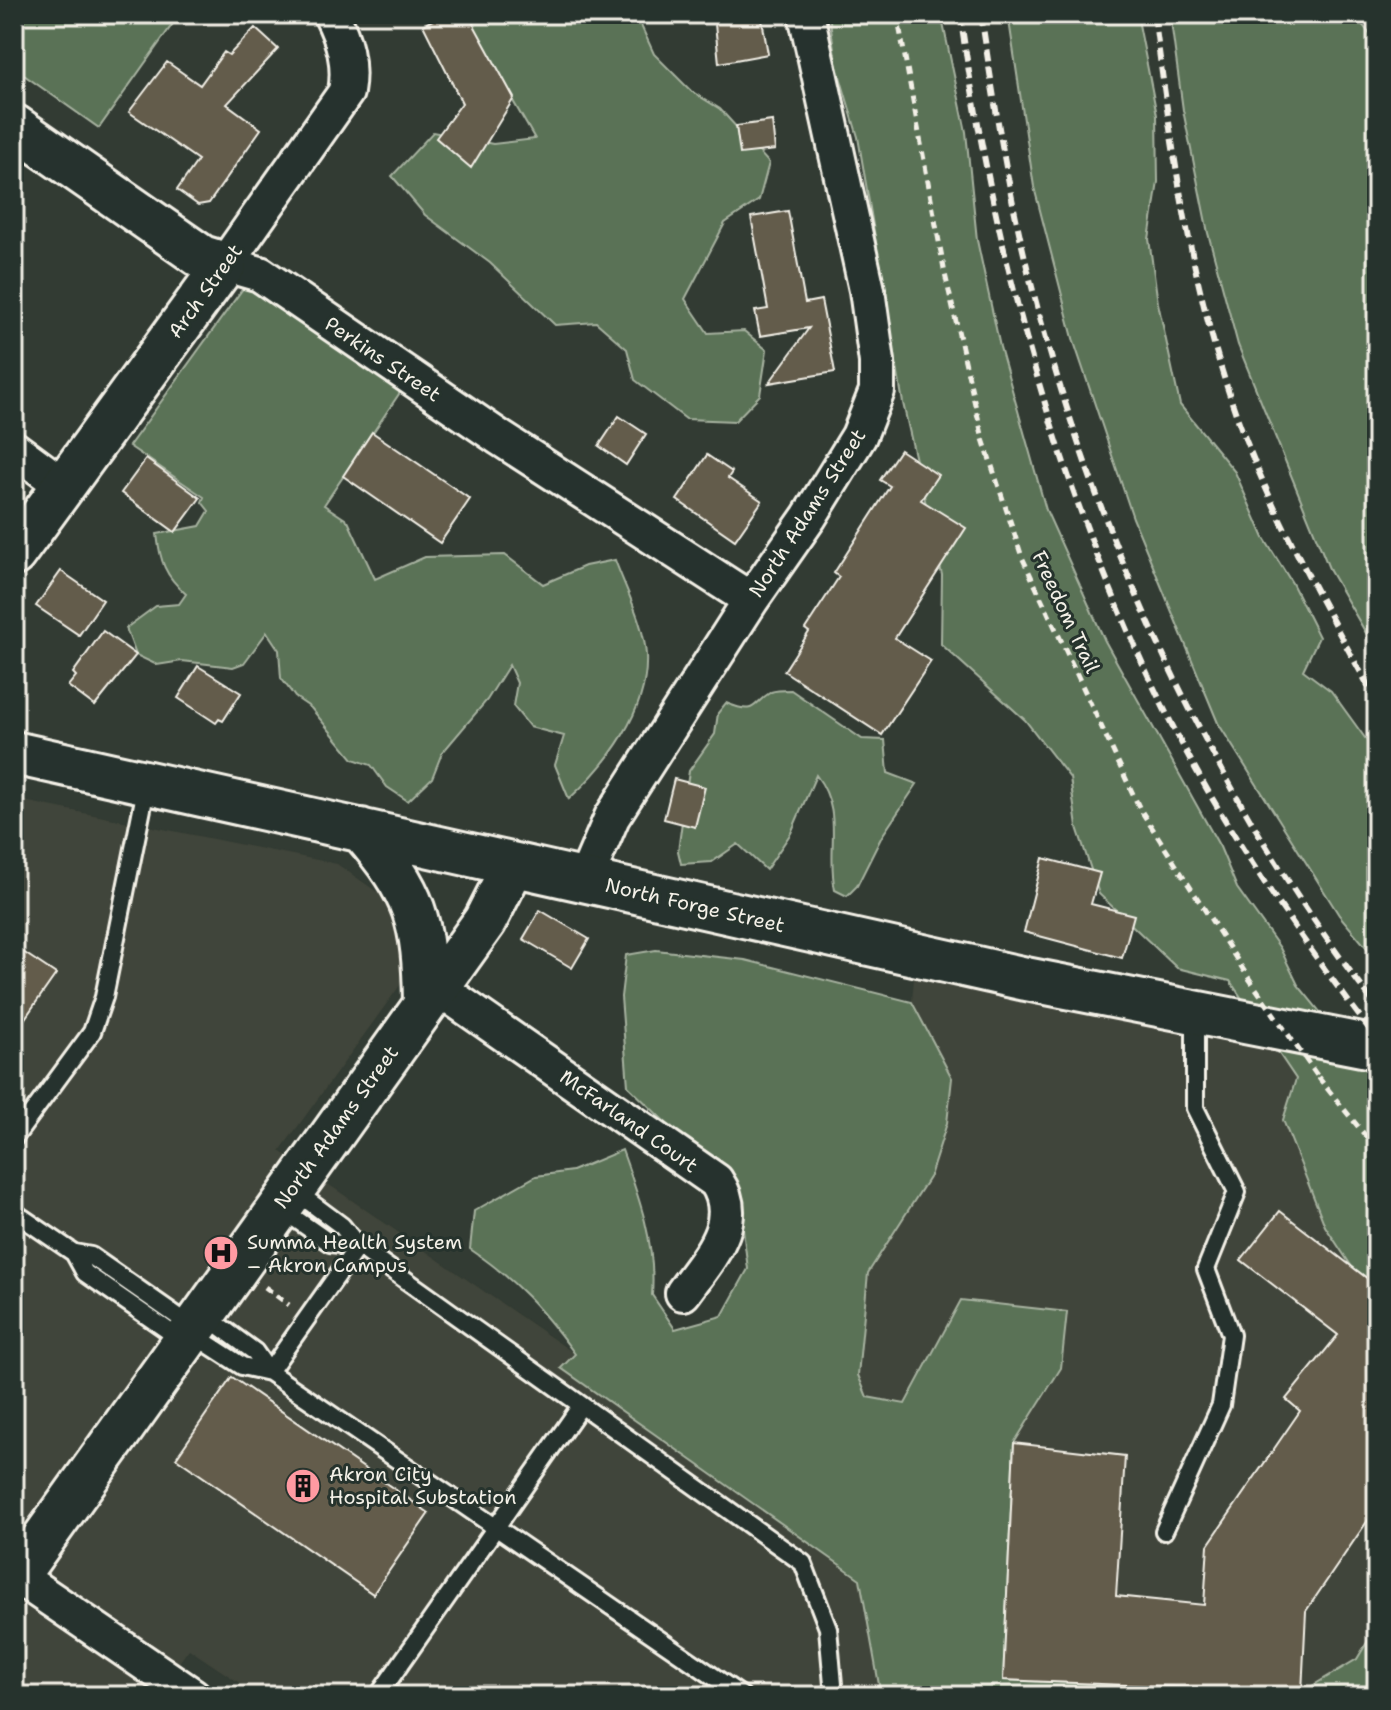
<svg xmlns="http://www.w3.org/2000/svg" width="1391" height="1710" font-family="'Shantell Sans',sans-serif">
  <rect width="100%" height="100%" fill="#323b33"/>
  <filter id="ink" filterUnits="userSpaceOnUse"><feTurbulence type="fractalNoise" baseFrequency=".0125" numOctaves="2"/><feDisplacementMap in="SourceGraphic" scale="16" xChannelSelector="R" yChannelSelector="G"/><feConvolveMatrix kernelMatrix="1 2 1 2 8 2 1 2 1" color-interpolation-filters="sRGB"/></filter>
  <g filter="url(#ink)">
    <path fill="#41453a" d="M14 799 337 864 380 894 400 930 403 981 280 1151 575 1354 562 1369 860 1580 881 1696H259L189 1649 154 1696H14Z
      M914 979 1277 1050 1296 1079 1283 1120 1352 1267 1377 1285V1626L1357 1659 1302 1692 1003 1680 1014 1443 1020 1429 961 1300 904 1404 867 1397 858 1375 868 1273 930 1176 947 1123 952 1078 912 1002Z"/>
    <path fill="#5a7257" stroke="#a7b2a0" stroke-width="2" d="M14 14H177L179 15 99 128 14 68Z
      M439 14H640L638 19 654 54 691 91 720 109 769 163 759 200 725 223 685 299 708 333 744 331 767 350 760 395 735 421 686 419 635 380 627 349 596 322 555 325 490 263 425 215 392 176 433 132 493 144 535 139 506 89 465 61Z
      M829 14H941L966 132 977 240 1000 347 1046 510 1105 641 1220 847 1237 888 1280 948 1298 985 1361 1062 1377 1075V1285L1352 1267 1325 1226 1301 1165 1283 1120 1296 1079 1230 981 1177 968 1099 894 1077 827 1070 778 1025 720 941 644 942 575 903 403 858 137 836 63Z
      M1008 14H1137L1157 115 1158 182 1149 239 1158 303 1180 405 1235 472 1264 538 1292 583 1319 637 1303 670 1331 691 1373 749 1377 960 1339 915 1218 723 1133 518 1074 342 1034 187Z
      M1170 14H1354L1372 37 1377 51V652L1330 571 1238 345 1208 233 1183 110Z
      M247 283 401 391 324 505 348 521 375 579 425 557 505 555 543 584 585 566 615 560C626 590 644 623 646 655 649 711 607 764 569 799L555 765 564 736 530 727 513 706 517 683 509 665 487 700 442 753 432 778 408 801 387 787 371 765 353 759 311 708 295 697 281 678 279 650 267 632 244 663 233 667 182 661 157 665 136 655 126 628 156 606 179 604 186 594C165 576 160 561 157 534L200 526 209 511 202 502 204 497 129 446Z
      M791 690 862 739 885 740 888 773 917 784 882 836 857 886 847 896 835 890C826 849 845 813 816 775L791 833 766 870 738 844 712 862 681 864 678 851 689 771 715 734 718 713 726 703C758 716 751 704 771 692 776 690 785 690 791 690Z
      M656 950 745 960 912 1002 952 1078 947 1123 930 1176 868 1273 858 1375 867 1397 905 1404 961 1300 1067 1312 1061 1368 1014 1443 1003 1680 1302 1692 1357 1659 1377 1626V1696H881L860 1579 561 1368 575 1354C542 1309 516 1280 470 1249L474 1211 536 1176 572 1171 622 1150C639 1197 656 1244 652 1295L675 1329 722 1316 748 1269 743 1230 729 1184 628 1086 621 997 626 955Z"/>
    <path fill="#635c4c" stroke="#f4f1e8" stroke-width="2" d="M444 14H468L514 98 471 168 436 138 462 103 423 25Z
      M714 14H761L768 54 719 63Z
      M255 28 278 49 227 104 261 129 209 203 198 205 177 190 198 160 129 112 167 62 200 85 224 52 229 55Z
      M772 121 775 150 740 154 736 126Z
      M788 211 805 303 821 300 835 372 769 383 809 328 760 336 755 311 768 309 751 217Z
      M619 416 646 434 626 465 599 446Z
      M372 432 470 499 440 543 343 476Z
      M900 450 938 475 921 500 966 528 895 638 931 661 882 735 784 671 809 632 805 629 839 577 834 573 890 486 880 480Z
      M707 455 732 472 728 478 762 501 735 540 677 500Z
      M146 459 200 498 175 532 121 493Z
      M61 571 103 600 79 635 36 606Z
      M103 631 136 655 95 706 68 686 76 676 73 673Z
      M198 666 241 693 223 721 219 719 216 723 178 698Z
      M674 779 705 787 695 827 664 819Z
      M1043 858 1100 873 1091 904 1134 915 1122 958 1024 932Z
      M540 910 589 939 572 968 523 939Z
      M14 946 56 974 14 1034Z
      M1280 1211 1377 1286V1507L1306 1611 1302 1692 1003 1680 1014 1443 1125 1456 1116 1596 1204 1605 1208 1545 1300 1411 1286 1399 1338 1335 1241 1260Z
      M232 1377 429 1513 373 1594 176 1458Z"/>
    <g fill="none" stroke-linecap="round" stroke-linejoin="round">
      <defs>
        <path id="service" d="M14 1138 92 1032 104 997 147 784
          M280 1208 330 1243 358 1246 342 1226 295 1191
          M14 1212 74 1253 91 1256 193 1327
          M74 1253 85 1273 183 1341
          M191 1333 242 1366 269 1372 255 1352 203 1314
          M1164 1531 1221 1405 1231 1335 1206 1269 1237 1192 1195 1108V1014
          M378 1696 580 1407
          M742 1696 269 1372 358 1246 803 1563 828 1628 834 1696"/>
        <path id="minor" d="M331 14C344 40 351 63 346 92L225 264 260 274 500 438 751 600
          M14 449 64 486
          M585 880 612 817 751 600 809 517 859 436 877 391V362L867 290 806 14
          M437 987 716 1181C744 1222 707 1259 683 1293
          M17 1576 193 1696"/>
        <path id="tertiary" d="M14 126 202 257 225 264 14 554
          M14 753 1026 979 1377 1048
          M361 830C416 893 424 921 425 1004
          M14 1580 485 921 513 866"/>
      </defs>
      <use href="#service" stroke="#f4f1e8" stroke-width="22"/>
      <use href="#minor" stroke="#f4f1e8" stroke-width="40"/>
      <use href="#tertiary" stroke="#f4f1e8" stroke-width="48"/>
      <path stroke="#f4f1e8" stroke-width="5" stroke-dasharray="8 6" stroke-linecap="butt" d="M897 14 945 274 983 439 1022 557 1140 809 1248 977
        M1318 1077 1377 1150
        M265 1287 289 1305"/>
      <use href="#service" stroke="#26332d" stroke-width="16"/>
      <use href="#minor" stroke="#26332d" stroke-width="34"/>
      <use href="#tertiary" stroke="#26332d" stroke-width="42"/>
      <path stroke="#f4f1e8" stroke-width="6" stroke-dasharray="12 6" stroke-linecap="butt" d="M960 14C994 248 1054 478 1156 692 1214 815 1294 931 1377 1039
        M981 14C994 101 1008 190 1029 275 1095 539 1211 792 1377 1007
        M1154 14C1171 141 1188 268 1228 390 1263 500 1322 601 1377 702"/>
      <path stroke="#f4f1e8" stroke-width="5" stroke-dasharray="8 6" stroke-linecap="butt" d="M1248 977 1318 1077"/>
    </g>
  </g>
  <defs>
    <symbol id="hospital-disc" viewBox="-11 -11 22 22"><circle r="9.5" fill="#ff9aa2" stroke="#26332d"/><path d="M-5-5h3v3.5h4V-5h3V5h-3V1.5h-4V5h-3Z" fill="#111"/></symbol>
    <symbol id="building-disc" viewBox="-11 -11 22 22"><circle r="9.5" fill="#ff9aa2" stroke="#26332d"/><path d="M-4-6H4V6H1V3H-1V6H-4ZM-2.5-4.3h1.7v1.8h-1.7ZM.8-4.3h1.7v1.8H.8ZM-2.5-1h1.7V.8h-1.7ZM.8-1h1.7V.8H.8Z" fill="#111"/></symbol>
  </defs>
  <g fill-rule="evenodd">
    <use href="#hospital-disc" x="201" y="1233" width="40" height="40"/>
    <use href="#building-disc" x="283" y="1466" width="40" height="40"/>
  </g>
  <g text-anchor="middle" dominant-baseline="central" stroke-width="6" stroke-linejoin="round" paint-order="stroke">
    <g font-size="20" fill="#f4f1e8" stroke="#26332d">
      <text transform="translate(205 291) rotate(-54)">Arch Street</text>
      <text transform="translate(383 359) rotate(34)">Perkins Street</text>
      <text transform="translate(807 513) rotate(-57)">North Adams Street</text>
      <text transform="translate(1066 612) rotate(65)">Freedom Trail</text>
      <text transform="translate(695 905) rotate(13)">North Forge Street</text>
      <text transform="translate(629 1121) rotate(35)">McFarland Court</text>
      <text transform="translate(336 1127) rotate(-54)">North Adams Street</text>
    </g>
    <g font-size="20" fill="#f4f1e8" stroke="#26332d" text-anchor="start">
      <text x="247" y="1242">Summa Health System<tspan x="247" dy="23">– Akron Campus</tspan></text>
      <text x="329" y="1474">Akron City<tspan x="329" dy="23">Hospital Substation</tspan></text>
    </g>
  </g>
  <rect width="1391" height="1710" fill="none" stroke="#26332d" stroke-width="48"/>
  <rect x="24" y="24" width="1343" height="1662" fill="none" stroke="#f4f1e8" stroke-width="3" filter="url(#ink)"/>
</svg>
